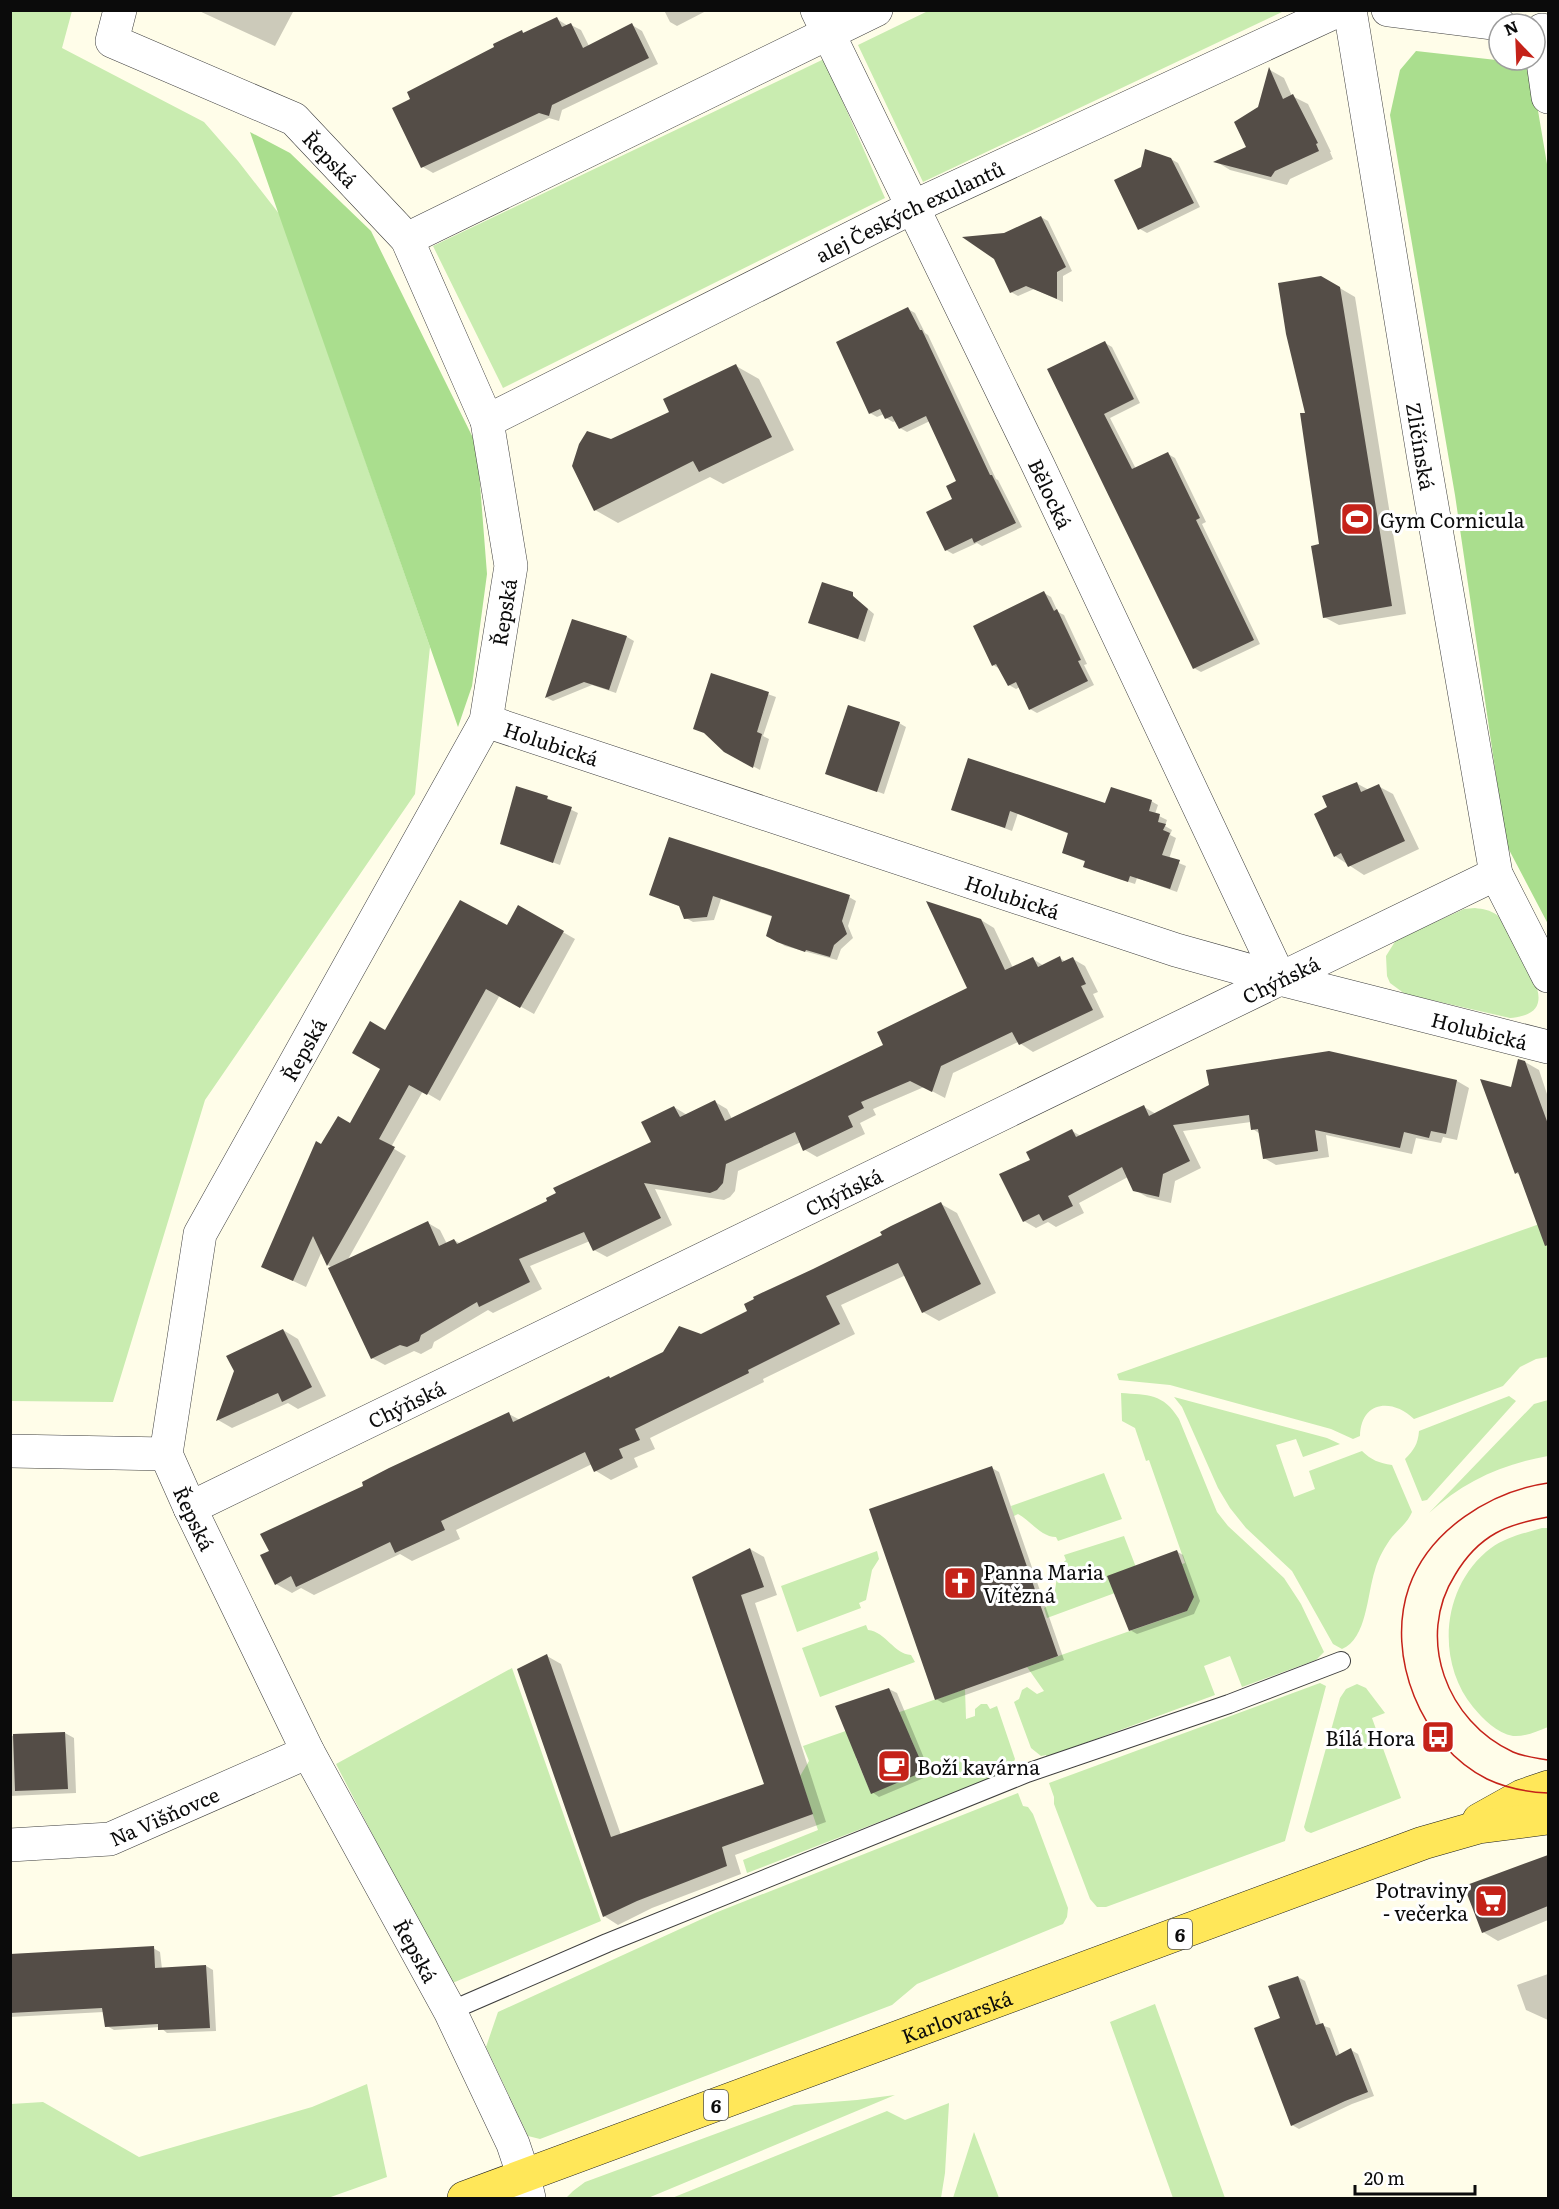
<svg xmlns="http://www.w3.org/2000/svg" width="1559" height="2209" font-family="Literata,serif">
  <rect width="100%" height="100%" fill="#fffde9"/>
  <path fill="#c9ecb0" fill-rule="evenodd" d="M930 10H1284V11L923 182 858 45Z
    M72 11 62 48 204 122 238 161 280 215 430 647 415 794 205 1100 113 1402 10 1401V11Z
    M824 59 885 198 503 388 433 246Z
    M1475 908C1483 909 1490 910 1497 915 1508 924 1514 941 1521 954 1535 981 1557 1014 1510 1018L1405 994 1390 983 1387 976 1386 956 1396 940 1464 909Z
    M1548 1221V1357L1536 1359 1520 1367 1503 1386 1414 1419C1392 1398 1361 1401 1360 1436L1353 1439 1331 1429 1170 1385 1119 1380 1117 1374Z
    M1121 1393C1148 1395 1163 1393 1179 1419L1217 1512 1228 1526 1284 1578 1301 1604 1324 1652 1316 1660 1242 1687 1230 1656 1204 1666 1215 1695 1047 1757 1046 1755 1041 1756 1031 1748 1014 1702 1019 1699 1022 1690 1027 1687 1037 1694 1044 1691 1027 1667 1187 1611 1182 1564 1185 1563 1149 1460 1146 1461 1135 1428 1122 1421Z
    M1509 1396 1516 1401 1427 1500 1422 1501 1405 1459C1414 1450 1418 1444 1419 1431Z
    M1174 1397 1327 1438 1340 1444 1303 1457 1296 1439 1276 1445 1294 1497 1315 1489 1309 1471 1362 1451C1371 1460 1379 1463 1392 1465L1412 1512C1408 1522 1399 1529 1392 1537 1385 1546 1378 1559 1375 1570 1367 1594 1367 1639 1342 1649L1333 1644 1292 1571 1246 1528 1230 1508 1218 1488 1182 1407Z
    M1548 1400V1456C1502 1464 1463 1482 1429 1513L1534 1404Z
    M1104 1473 1122 1519 1058 1541 1056 1537C1041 1537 1031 1521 1018 1514L1014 1516 1011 1506Z
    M1542 1528H1548V1727C1538 1731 1525 1737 1513 1736 1497 1733 1483 1719 1473 1707 1435 1660 1442 1585 1491 1548 1506 1537 1525 1533 1542 1528Z
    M1124 1536 1142 1583 1047 1618 1044 1608C1062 1600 1050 1573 1066 1560L1064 1555Z
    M877 1551 879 1559 872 1570 866 1600 859 1603 861 1608 797 1632 781 1586Z
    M866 1625 868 1630C886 1632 894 1654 911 1655L915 1662 820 1697 802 1648Z
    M512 1668 601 1921 450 1984 336 1764Z
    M1320 1683 1326 1686 1285 1841 1106 1907H1097L1090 1899 1054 1804V1797L1049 1783Z
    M1357 1684 1366 1688 1385 1713 1372 1718 1401 1798 1311 1833 1306 1831 1304 1827 1340 1698 1346 1689Z
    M965 1689 966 1719 975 1716V1709L981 1704H987L990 1709 997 1706 1015 1759 1012 1766 1007 1769 1008 1772 747 1873 743 1860 818 1830 800 1776 809 1761 803 1746ZM910 1736 924 1771 871 1793 856 1758Z
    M1018 1793 1023 1806 1028 1807 1033 1814 1068 1908 1067 1917 1063 1924 917 1984 892 2005 540 2139 528 2136 486 2047 498 2012 715 1913Z
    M1155 2004 1225 2198H1173L1110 2022Z
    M367 2084 387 2177 328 2198H11V2104L43 2102 139 2157 312 2107Z
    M895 2095 648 2198H566L573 2191 585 2182 794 2105 857 2100Z
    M949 2103 945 2173 941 2198H672L887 2111 905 2120Z
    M974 2132 999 2198H953Z"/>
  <path fill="#aade8e" d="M1416 51 1523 63 1532 75 1548 170V924L1506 844 1455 495 1390 115 1400 70Z
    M250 132 290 153 371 231 477 446 487 574 472 686 458 727Z"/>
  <path fill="#0003" d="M197 10H294L275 46Z
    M664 10H708L677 26 670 22Z
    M557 19 568 26 571 25 581 30 589 46 632 25 642 31 658 64 562 110 559 121 549 118 433 173 423 167 394 108 412 100 522 32 525 34Z
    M1270 70 1284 78 1292 96 1308 104 1331 152H1330L1333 159 1290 179 1287 185 1230 170 1217 162 1248 148Z
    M1171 159 1178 163 1200 207 1147 233 1140 229Z
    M1041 217 1048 221 1072 271 1063 276V302L1034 289 1018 296 1011 292 995 258 1004 234Z
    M1321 277 1355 297 1406 614 1339 625 1324 617 1321 546 1306 414Z
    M908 309 915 313 925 333 928 335 996 479 998 480 1022 527 982 546 977 543 953 554 946 550 958 482 930 421 907 432 900 428 896 421 893 422 886 418 884 414 877 417 870 413Z
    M1105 343 1112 347 1140 403 1110 418 1136 469 1168 454 1175 458 1206 522 1202 524 1260 644 1201 672 1194 668 1049 370Z
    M736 366 759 379 794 450 723 484 710 477 618 523 595 510 612 440 672 413Z
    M1044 593 1051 597 1058 612 1064 615 1087 664 1084 665 1094 685 1037 713 1030 709 1020 687 1016 689 1009 685 1000 669 993 665Z
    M853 596 874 614 865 642 810 622Z
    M573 621 627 637 634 641 616 693 592 685 553 701 547 698Z
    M712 674 776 697 763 736 769 739 760 770 725 751Z
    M899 723 906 727 884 794 826 773Z
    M1356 783 1369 790 1378 786 1393 794 1419 849 1364 875 1335 856 1329 808Z
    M517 788 547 798 578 813 560 865 501 843Z
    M1151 801 1158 805 1155 814 1167 820 1165 826 1172 830 1170 835 1176 838 1169 859 1186 866 1177 892 1137 878 1135 884 1092 870 1086 862 1063 853 1069 834 1018 813 1012 831 953 809 1106 805Z
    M650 894 849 897 856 901 848 926 853 938 841 949 837 960 785 946 767 935 773 917 721 899 714 920 693 922 686 918 681 907Z
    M519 907 575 939 534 1014 500 995 440 1101 423 1091 391 1147 406 1156 347 1261 428 1223 440 1230 447 1244 454 1240 461 1244 549 1202 653 1143 674 1107 687 1115 715 1102 727 1109 732 1119 885 1046 969 989 981 920 994 928 1013 968 1033 959 1044 966 1060 958 1066 962 1073 959 1085 966 1098 992 1093 994 1104 1017 1033 1052 1018 1042 953 1073 945 1098 924 1087 873 1109 876 1115 860 1123 865 1134 817 1157 805 1150 801 1142 738 1171 735 1191 730 1197 724 1200 655 1189 672 1225 607 1257 594 1250 590 1241 530 1266 542 1289 493 1313 488 1310 434 1342 432 1348 421 1354 414 1351 385 1365 372 1358 332 1268 328 1265 322 1251 306 1287 276 1273 322 1146 351 1125 382 1068 385 1032 508 927Z
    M1329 1052 1457 1081 1469 1088 1457 1140 1443 1137 1441 1143 1416 1138 1412 1154 1326 1135 1329 1157 1276 1165 1264 1158 1260 1134 1253 1129 1251 1122 1183 1131 1201 1168 1175 1181 1171 1203 1147 1197 1135 1190 1128 1177 1079 1203 1084 1213 1056 1227 1048 1222 1036 1228 1024 1221 1032 1160 1072 1131 1081 1136 1144 1107 1156 1114Z
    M1525 1062 1539 1070 1548 1097V1202L1542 1205 1520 1175 1516 1173 1513 1088Z
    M941 1204 957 1213 996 1293 939 1321 923 1312 906 1275 841 1305 855 1334 763 1379 764 1382 650 1438 655 1449 634 1458 638 1467 611 1480 596 1471 592 1464 456 1530 460 1539 412 1561 400 1554 314 1595 301 1588 292 1593 276 1584 365 1486 509 1414 520 1420 612 1379 749 1312Z
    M283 1330 298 1339 326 1396 298 1409 288 1403 232 1428 218 1420Z
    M992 1468 999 1472 1064 1660 943 1703 936 1699Z
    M750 1549 764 1557 777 1595 755 1603 826 1822 735 1855 741 1874 652 1908 618 1925 604 1916 547 1656 561 1664 621 1835 766 1785 694 1578Z
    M1176 1551 1183 1555 1200 1601 1194 1614 1137 1634 1130 1630Z
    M889 1689 897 1693 931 1775 879 1797 872 1792Z
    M65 1733 74 1738 76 1793 10 1796V1736Z
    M1548 1856V1920L1498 1941 1483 1932 1466 1887Z
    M153 1948 160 1952 162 1969 206 1966 213 1970 216 2031 167 2033 160 2027 114 2030 107 2026 104 2012 10 2017V1956Z
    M1548 1974V2020L1526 2010 1517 1985Z
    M1298 1977 1305 1981 1321 2025 1330 2028 1340 2055 1351 2050 1358 2054 1374 2096 1352 2104 1299 2129 1292 2125 1282 2019Z"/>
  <path fill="#544d47" d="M557 17 562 27 571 23 583 48 632 23 649 58 552 105 549 116 539 113 421 168 392 108 410 99 407 92 494 47 493 44 522 30 523 33Z
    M1269 67 1283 99 1293 94 1318 143 1316 144 1319 151 1275 171 1271 177 1213 162 1246 147 1234 122 1258 107Z
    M1145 149 1171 158 1194 203 1138 230 1114 180 1141 167Z
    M1041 216 1066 267 1057 272V299L1026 286 1010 293 994 259 962 237 1004 233Z
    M1321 276 1340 287 1392 606 1323 618 1311 546 1319 544 1300 413H1305L1286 334 1278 283Z
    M908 307 920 330H922L990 475H992L1016 523 974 543 972 538 945 551 926 512 952 499 946 486 956 481 926 416 899 429 892 416 885 419 880 409 869 414 836 342Z
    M1105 341 1134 399 1104 414 1132 469 1168 452 1200 518 1196 520 1254 640 1193 669 1047 369Z
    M736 364 772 437 699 472 693 461 594 511 572 466 579 444 587 431 611 439 669 412 663 399Z
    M822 582 853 592V596L868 609 858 639 808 623Z
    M1044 591 1054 611 1057 609 1081 660 1078 661 1088 681 1029 710 1016 682 1008 686 996 664 992 666 973 626Z
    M572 619 627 636 609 690 584 682 545 698Z
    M711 673 769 692 757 732 762 734 753 768 724 752 704 733 693 729Z
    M848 705 900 722 877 792 825 774Z
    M968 758 1105 803 1111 787 1152 800 1149 811 1160 814 1158 822 1166 824 1163 830 1170 833 1162 855 1180 860 1170 889 1130 876 1128 882 1083 867 1085 861 1062 853 1068 833 1010 811 1005 828 951 810Z
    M1357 782 1361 792 1379 784 1405 841 1348 867 1341 853 1334 857 1314 814 1327 807 1322 796Z
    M516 786 548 796 547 799 572 807 553 863 500 844Z
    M669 837 850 895 842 921 847 934 834 945 830 957 806 950 805 952 777 942 766 936 772 916 713 896 707 917 684 919 679 906 649 895Z
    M460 900 507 925 518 905 564 931 520 1008 486 989 427 1095 409 1085 379 1139 395 1147 327 1266 313 1236 293 1281 261 1267 316 1141 321 1144 338 1116 350 1123 380 1069 352 1053 370 1021 385 1030Z
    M926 901 981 919 1005 970 1033 957 1038 967 1060 956 1062 962 1073 957 1086 984 1081 986 1093 1010 1019 1045 1012 1032 941 1066 932 1092 910 1081 861 1102 864 1108 848 1116 853 1127 803 1151 795 1132 726 1164 723 1183 717 1190 710 1193 644 1183 661 1218 593 1251 584 1232 519 1259 530 1282 479 1307 477 1302 421 1335 419 1341 407 1347 400 1345 371 1359 328 1268 428 1221 439 1246 454 1239 457 1244 547 1201 546 1198 556 1193 553 1188 651 1142 641 1122 674 1106 680 1117 715 1100 725 1121 883 1045 877 1032 967 988Z
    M1329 1051 1457 1080 1446 1134 1431 1131 1429 1138 1404 1132 1400 1148 1315 1130 1318 1151 1263 1159 1258 1129 1251 1130 1249 1115 1173 1125 1190 1161 1163 1174 1159 1197 1133 1191 1122 1167 1068 1196 1073 1206 1043 1221 1039 1214 1023 1222 999 1174 1030 1160 1026 1152 1072 1129 1076 1137 1144 1105 1149 1116 1209 1085 1206 1070Z
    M1518 1059 1525 1061 1548 1124V1245L1545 1246 1518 1172 1515 1174 1480 1079 1511 1087Z
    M941 1202 981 1284 922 1313 898 1263 826 1296 840 1324 748 1370 749 1373 635 1429 640 1440 619 1449 623 1458 594 1472 585 1452 441 1521 445 1530 395 1553 390 1542 296 1587 291 1576 275 1585 260 1555 269 1551 260 1534 363 1486 362 1482 389 1468 509 1412 513 1422 609 1376 610 1378 663 1352 679 1326 701 1334 747 1311 744 1304 754 1299 753 1297 813 1269 882 1235 880 1232 891 1226Z
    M283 1329 312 1387 282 1402 278 1393 216 1421 234 1371 226 1356Z
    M992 1466 1058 1656 935 1700 869 1509Z
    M750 1548 764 1587 741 1595 813 1814 722 1847 727 1866 637 1901 603 1917 517 1669 547 1654 611 1837 764 1784 692 1577Z
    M1177 1550 1194 1597 1187 1611 1129 1631 1107 1576Z
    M889 1688 925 1771 871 1794 835 1706Z
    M65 1732 68 1789 15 1791 13 1734Z
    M1548 1855V1906L1482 1933 1464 1886Z
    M154 1946 155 1968 206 1965 210 2028 158 2030V2024L105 2027 102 2008 10 2013V1954Z
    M1298 1976 1316 2025 1323 2023 1336 2056 1351 2048 1368 2092 1345 2101 1291 2126 1254 2028 1280 2018 1268 1986Z"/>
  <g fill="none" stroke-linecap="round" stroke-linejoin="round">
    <defs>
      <path id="service" d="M450 2011 607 1943 1027 1773 1229 1704 1341 1661"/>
      <g id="minor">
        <path id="s1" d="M120 10 112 41 294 119 407 239 487 421 511 566 486 721 200 1234 166 1454 190 1508 308 1752 450 2011 513 2144 524 2177 529 2198"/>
        <path id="s2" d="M817 10 1038 465 1280 979"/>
        <path id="s3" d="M1350 10 1424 460 1496 874 1548 976"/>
        <path d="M1388 10 1499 24"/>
        <path d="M1542 30V55L1548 97"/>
        <path d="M407 239 876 10"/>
        <path id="s4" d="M487 421 913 207 1339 10"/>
        <path id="s5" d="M486 721 1176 950 1280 979 1548 1047"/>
        <path d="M10 1451 166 1454"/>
        <path id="s6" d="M190 1508 1496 874"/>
        <path id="s7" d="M10 1845 110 1839 308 1752"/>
      </g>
      <g id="primary">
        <path d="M1479 1820 1522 1796 1548 1787"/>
        <path id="s8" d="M464 2198 1423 1843 1479 1827 1548 1818"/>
      </g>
    </defs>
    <use href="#service" stroke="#3e3e3e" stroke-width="20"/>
    <use href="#minor" stroke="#3e3e3e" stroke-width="34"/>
    <use href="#primary" stroke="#1c1c1c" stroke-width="34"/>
    <use href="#service" stroke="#fff" stroke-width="18"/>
    <use href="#minor" stroke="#fff" stroke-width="33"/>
    <use href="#primary" stroke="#ffe759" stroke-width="33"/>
    <path stroke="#c52219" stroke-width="1.5" d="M1548 1483C1491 1491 1429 1530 1409 1587 1385 1656 1421 1746 1487 1779 1506 1788 1527 1792 1548 1793
      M1548 1517C1531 1520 1512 1524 1496 1533 1478 1543 1465 1558 1455 1575 1415 1638 1447 1722 1513 1752 1524 1757 1537 1758 1548 1760"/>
  </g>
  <defs>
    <symbol id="stadium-square" viewBox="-11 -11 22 22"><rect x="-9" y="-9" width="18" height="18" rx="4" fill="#c52219" stroke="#fff"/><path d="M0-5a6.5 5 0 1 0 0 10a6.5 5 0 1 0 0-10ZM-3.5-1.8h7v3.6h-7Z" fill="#fff"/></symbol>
    <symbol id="church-square" viewBox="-11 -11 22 22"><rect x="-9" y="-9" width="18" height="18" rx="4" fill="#c52219" stroke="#fff"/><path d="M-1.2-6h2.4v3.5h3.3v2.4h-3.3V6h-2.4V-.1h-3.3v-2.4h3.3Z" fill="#fff"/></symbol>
    <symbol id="bus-square" viewBox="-11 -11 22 22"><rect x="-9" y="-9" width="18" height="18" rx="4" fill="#c52219" stroke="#fff"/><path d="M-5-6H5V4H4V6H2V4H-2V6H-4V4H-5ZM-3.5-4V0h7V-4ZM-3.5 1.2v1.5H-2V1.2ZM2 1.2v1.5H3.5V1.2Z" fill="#fff"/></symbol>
    <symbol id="cafe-square" viewBox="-11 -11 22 22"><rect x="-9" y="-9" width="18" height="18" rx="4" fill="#c52219" stroke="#fff"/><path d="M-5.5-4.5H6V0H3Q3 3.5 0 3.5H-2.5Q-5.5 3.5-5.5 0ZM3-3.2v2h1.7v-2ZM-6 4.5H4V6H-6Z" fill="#fff"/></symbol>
    <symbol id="supermarket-square" viewBox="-11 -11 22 22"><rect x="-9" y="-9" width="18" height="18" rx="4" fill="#c52219" stroke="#fff"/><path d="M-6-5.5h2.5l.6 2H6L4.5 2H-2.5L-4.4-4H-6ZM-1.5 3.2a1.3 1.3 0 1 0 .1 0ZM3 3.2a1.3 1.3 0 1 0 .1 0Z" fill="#fff"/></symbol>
  </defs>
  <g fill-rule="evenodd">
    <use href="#stadium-square" x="1338" y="500" width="38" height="38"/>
    <use href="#church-square" x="941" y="1564" width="38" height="38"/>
    <use href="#bus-square" x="1419" y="1718" width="38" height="38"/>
    <use href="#cafe-square" x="875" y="1747" width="38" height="38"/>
    <use href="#supermarket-square" x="1472" y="1882" width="38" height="38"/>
  </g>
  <g text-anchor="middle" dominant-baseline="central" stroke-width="6" stroke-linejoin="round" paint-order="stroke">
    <g fill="#fff" stroke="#545454" stroke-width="1.5">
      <rect x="1168" y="1919" width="24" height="30" rx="4.5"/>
      <rect x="704" y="2090" width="24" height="30" rx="4.5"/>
    </g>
    <g font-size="18" font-weight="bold" fill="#0b0b0b">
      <text x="1180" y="1934">6</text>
      <text x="716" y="2105">6</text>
    </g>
    <g font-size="20" fill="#0b0b0b" stroke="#fff">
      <text stroke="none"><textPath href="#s1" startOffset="284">Řepská</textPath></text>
      <text stroke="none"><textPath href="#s4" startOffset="472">alej Českých exulantů</textPath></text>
      <text stroke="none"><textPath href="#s3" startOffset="442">Zličínská</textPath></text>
      <text stroke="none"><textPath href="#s2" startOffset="537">Bělocká</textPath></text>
      <text transform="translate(503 612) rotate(-81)">Řepská</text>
      <text stroke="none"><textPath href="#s5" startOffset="69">Holubická</textPath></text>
      <text stroke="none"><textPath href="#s5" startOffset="555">Holubická</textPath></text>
      <text stroke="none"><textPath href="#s6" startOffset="1212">Chýňská</textPath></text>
      <text stroke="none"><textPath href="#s5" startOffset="1041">Holubická</textPath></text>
      <text transform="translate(303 1049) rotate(-61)">Řepská</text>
      <text stroke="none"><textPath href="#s6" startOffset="726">Chýňská</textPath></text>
      <text stroke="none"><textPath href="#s6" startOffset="240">Chýňská</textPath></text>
      <text stroke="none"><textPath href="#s1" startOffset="1778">Řepská</textPath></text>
      <text stroke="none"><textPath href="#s7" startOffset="159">Na Višňovce</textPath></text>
      <text stroke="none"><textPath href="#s1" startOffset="2264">Řepská</textPath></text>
      <text stroke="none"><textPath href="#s8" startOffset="525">Karlovarská</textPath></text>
    </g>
    <g font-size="20" fill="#0b0b0b" stroke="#fff" text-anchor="start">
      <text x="1380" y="519">Gym Cornicula</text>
      <text x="983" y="1571">Panna Maria<tspan x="983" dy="23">Vítězná</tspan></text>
      <text x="1415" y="1737" text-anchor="end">Bílá Hora</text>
      <text x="917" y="1766">Boží kavárna</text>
      <text x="1468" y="1889" text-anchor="end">Potraviny<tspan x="1468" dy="23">- večerka</tspan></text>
    </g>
  </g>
  <rect width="1559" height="2209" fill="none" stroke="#0b0b0b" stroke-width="24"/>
  <g transform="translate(1517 42) rotate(337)"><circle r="28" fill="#ffffff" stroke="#9d9d9d" stroke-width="1.5"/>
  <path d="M0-4.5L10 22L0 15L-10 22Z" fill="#c52219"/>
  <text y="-9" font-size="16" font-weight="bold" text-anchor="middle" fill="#0b0b0b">N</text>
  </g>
  <path d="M1355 2185v9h120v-9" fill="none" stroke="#0b0b0b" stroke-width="3"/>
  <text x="1364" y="2185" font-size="18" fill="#0b0b0b" stroke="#ffffff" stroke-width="4.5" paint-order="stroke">20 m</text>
</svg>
